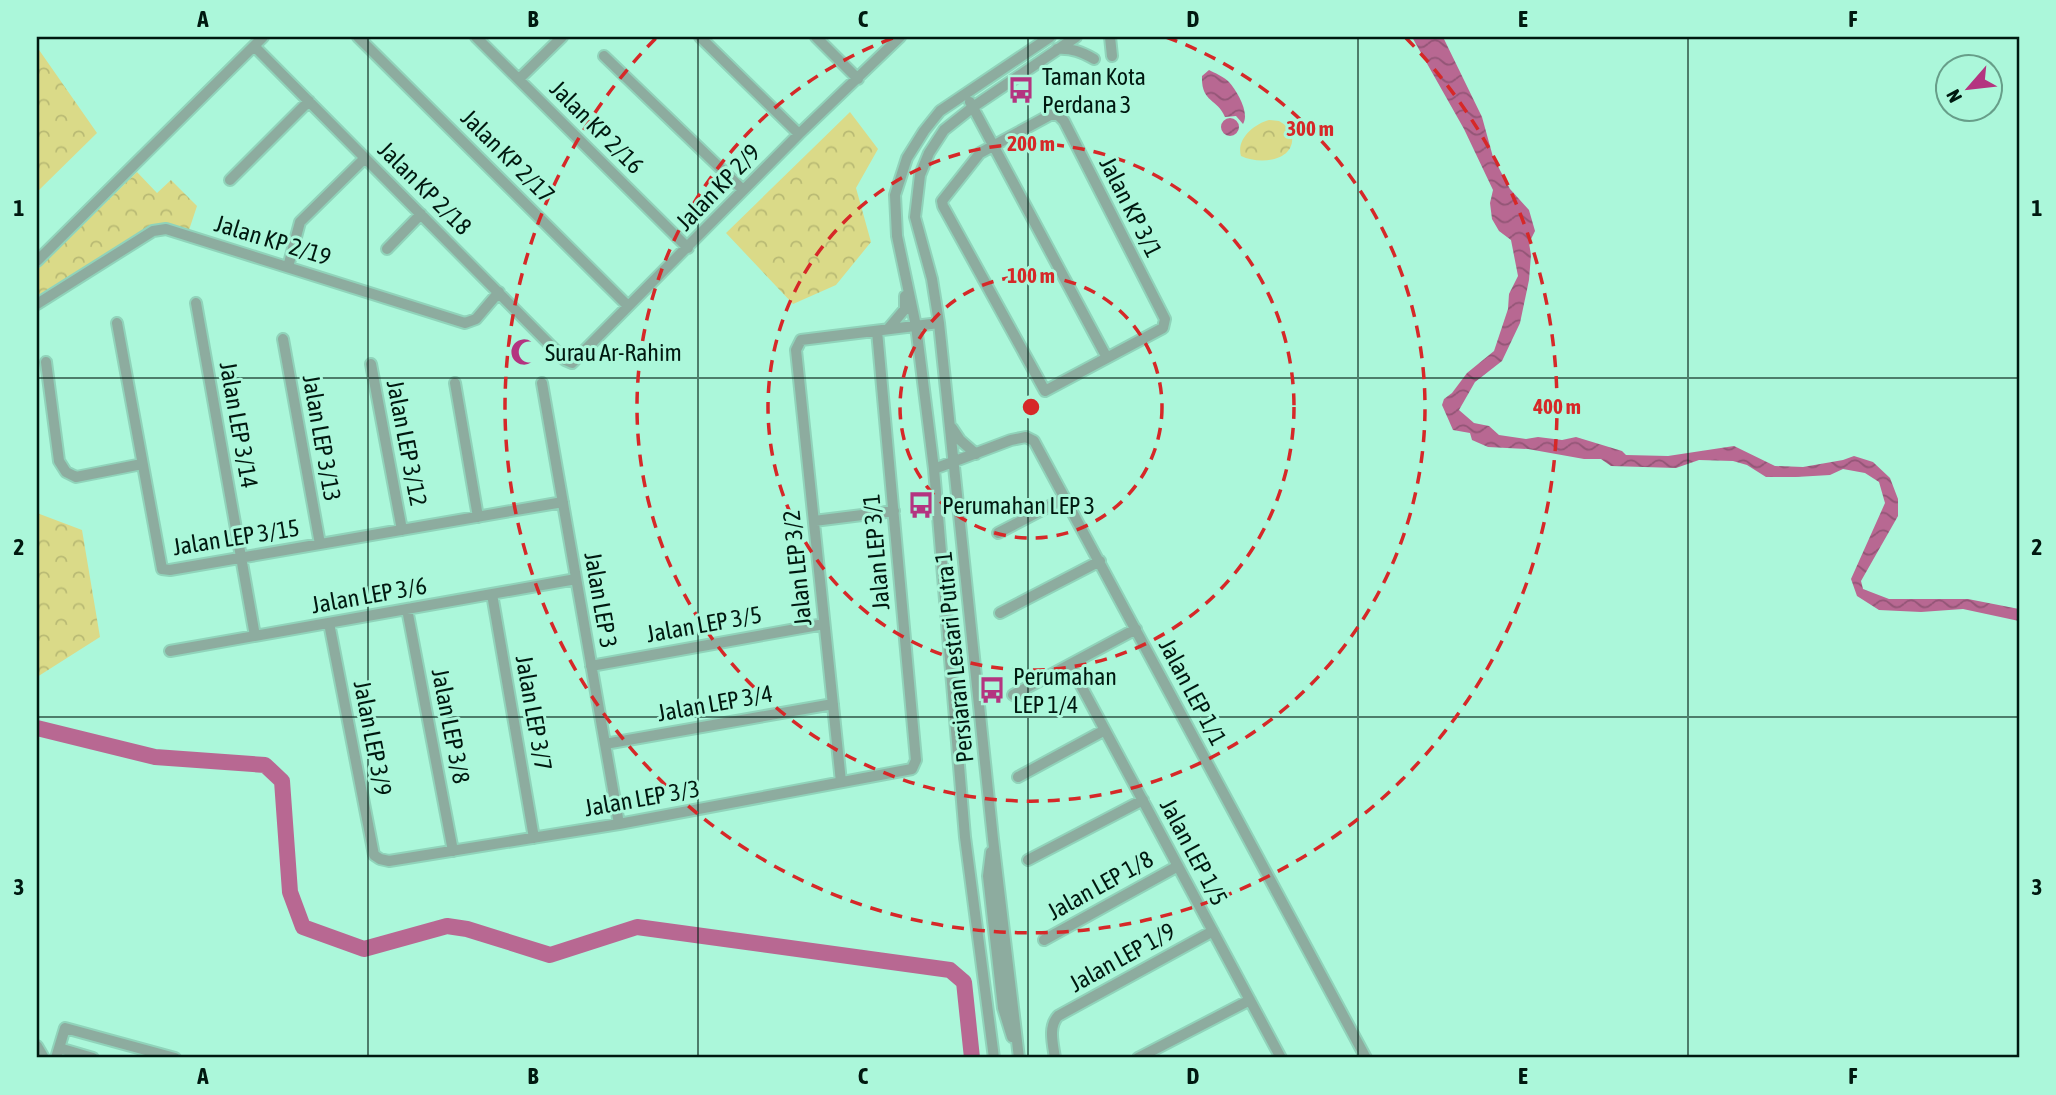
<svg xmlns="http://www.w3.org/2000/svg" width="2056" height="1095" font-family="'Asap Condensed',sans-serif">
  <defs>
    <pattern id="park-crowns" width="20" height="18" patternUnits="userSpaceOnUse" patternTransform="scale(1.75)"><rect width="20" height="18" fill="#dada88"/><path d="M2 6a3 3 0 1 1 6 0M12 15a3 3 0 1 1 6 0" fill="none" stroke="#b9ba74"/></pattern>
    <pattern id="water-waves" width="16" height="10" patternUnits="userSpaceOnUse" patternTransform="scale(1.75)"><rect width="16" height="10" fill="#b86892"/><path d="M0 5q4-4 8 0t8 0" fill="none" stroke="#935576"/></pattern>
  </defs>
  <rect width="100%" height="100%" fill="#abf7da"/>
  <path fill="url(#park-crowns)" d="M37 47 97 133 37 192Z
    M850 112 878 149 856 188 871 242 836 285 793 304 726 233Z
    M1269 120 1279 121 1290 128C1302 160 1262 166 1241 156 1236 139 1254 124 1269 120Z
    M137 172 157 193 171 180 197 206 189 230 167 224 150 226 37 296V270Z
    M37 513 82 530 100 637 37 677Z"/>
  <path fill="url(#water-waves)" d="M1412 37H1443L1482 117 1493 157 1510 189 1529 210 1535 231 1529 243 1531 255 1529 280 1520 323 1502 361 1475 382 1459 410 1474 423 1489 426 1499 435 1526 439 1538 437 1562 440 1576 437 1622 451 1626 455 1668 456 1734 446 1775 466 1803 467 1843 460 1854 456 1873 462 1890 478 1898 499V516L1861 581 1863 589 1889 599H1968L2019 609V621L1963 609 1921 612 1879 610 1857 596 1851 579 1885 503 1879 482 1865 473 1843 469 1830 475 1796 477H1766L1747 465 1733 461 1699 460 1676 468 1611 466 1601 459H1584L1528 449 1488 447 1472 440 1470 433 1453 430 1442 405 1444 399 1452 393 1467 373 1494 351 1508 309 1509 294 1518 276 1511 240 1499 231 1492 219 1490 203 1493 190 1464 129Z
    M1209 70C1213 72 1226 78 1229 82 1237 91 1250 113 1243 124L1236 116 1225 117C1217 98 1201 103 1202 76Z
    M1221 127a9 9 0 1 1 18 0a9 9 0 1 1-18 0Z"/>
  <g fill="none" stroke-linecap="round" stroke-linejoin="round">
    <path stroke="#b86892" stroke-width="16" d="M37 728 155 757 265 765 282 781 290 892 303 927 364 949 447 926 467 929 550 955 637 927 950 970 964 982 972 1058"/>
    <defs>
      <path id="minor" d="M358 37 628 306
        M476 37 688 248
        M700 37 799 134
        M816 37 858 79
        M1110 37 1112 56
        M254 46 565 360 572 363 799 134 900 37
        M1057 49C1072 48 1082 52 1094 59
        M604 56 743 190
        M519 79 562 37
        M970 102 1106 356
        M1050 115H1058L1064 121 1165 319 1163 328 1045 391 943 206 942 201 980 153Z
        M230 180 309 101
        M387 249 421 214
        M37 261 263 37
        M288 267 300 222 365 158
        M196 303 255 636
        M37 304 153 231 166 229 465 323 476 319 499 292
        M117 323 162 569 170 570 563 502
        M888 329 905 309V296
        M283 339 320 544
        M46 362 59 461 66 472 76 477 142 464
        M371 364 402 530
        M455 383 478 517
        M542 383 619 824
        M952 428 960 440 976 454
        M934 469 1011 440 1026 437 1034 441 1366 1058
        M814 521 894 511
        M998 533 1065 498
        M492 594 534 838
        M407 609 453 851
        M1000 613 1100 561
        M329 623 374 855 380 859 389 861 619 824 912 769 916 760 877 331
        M170 651 576 579
        M1070 665 1281 1058
        M591 666 824 624
        M1013 695 1136 629
        M605 744 833 704
        M1018 777 1105 730
        M841 782 796 350 801 340 939 323
        M991 852 988 876 1003 1008 1012 1037
        M1028 860 1143 800
        M1044 940 1178 866
        M37 1046 44 1058
        M59 1048 93 1058
        M56 1058 65 1028 175 1058
        M994 1058 965 837 934 469 916 326 897 236 895 195 907 158 924 131 940 111 1050 37
        M1019 1058 993 839 939 323 932 279 915 217 920 175 929 153 944 130 973 107 1076 37
        M1055 1058C1053 1044 1048 1027 1058 1016L1213 931
        M1138 1058 1250 1000"/>
    </defs>
    <use href="#minor" stroke="#90d3ba" stroke-width="14"/>
    <use href="#minor" stroke="#8dac9f" stroke-width="10"/>
  </g>
  <path fill="none" stroke="#001910" stroke-width="2" stroke-opacity="0.55" d="M368 37V1058M698 37V1058M1028 37V1058M1358 37V1058M1688 37V1058M37 378H2019M37 717H2019"/>
  <g fill="none" stroke="#d62828" stroke-width="3.5" stroke-dasharray="12 9">
    <circle cx="1031" cy="407" r="131"/>
    <circle cx="1031" cy="407" r="263"/>
    <path d="M1166 37A394 394 0 1 1 896 37"/>
    <path d="M1406 38A526 526 0 1 1 656 38"/>
  </g>
  <defs>
    <symbol id="bus-bare" viewBox="-9 -9 18 18"><path d="M-5-6H5V4H4V6H2V4H-2V6H-4V4H-5ZM-3.5-4V0h7V-4ZM-3.5 1.2v1.5H-2V1.2ZM2 1.2v1.5H3.5V1.2Z" fill="#b43480" stroke="#abf7da" stroke-width="2.5" paint-order="stroke"/></symbol>
    <symbol id="mosque-bare" viewBox="-9 -9 18 18"><path d="M3.5-4.9A6 6 0 1 0 3.5 4.9A5 5 0 1 1 3.5-4.9Z" fill="#b43480" stroke="#abf7da" stroke-width="2.5" paint-order="stroke"/></symbol>
  </defs>
  <g fill-rule="evenodd">
    <use href="#bus-bare" x="1002" y="71" width="38" height="38"/>
    <use href="#mosque-bare" x="505" y="333" width="38" height="38"/>
    <use href="#bus-bare" x="902" y="486" width="38" height="38"/>
    <use href="#bus-bare" x="973" y="671" width="38" height="38"/>
  </g>
  <g text-anchor="middle" dominant-baseline="central" stroke-width="6" stroke-linejoin="round" paint-order="stroke">
    <g font-size="24" fill="#001910" stroke="#abf7da" text-anchor="start">
      <text x="1042" y="76">Taman Kota<tspan x="1042" dy="28">Perdana 3</tspan></text>
      <text x="545" y="352">Surau Ar-Rahim</text>
      <text x="942" y="505">Perumahan LEP 3</text>
      <text x="1013" y="676">Perumahan<tspan x="1013" dy="28">LEP 1/4</tspan></text>
    </g>
    <g font-size="24" fill="#001910" stroke="#abf7da">
      <text transform="translate(597 127) rotate(45)">Jalan KP 2/16</text>
      <text transform="translate(508 156) rotate(45)">Jalan KP 2/17</text>
      <text transform="translate(718 187) rotate(-46)">Jalan KP 2/9</text>
      <text transform="translate(425 188) rotate(45)">Jalan KP 2/18</text>
      <text transform="translate(1131 207) rotate(63)">Jalan KP 3/1</text>
      <text transform="translate(273 240) rotate(17)">Jalan KP 2/19</text>
      <text transform="translate(239 425) rotate(80)">Jalan LEP 3/14</text>
      <text transform="translate(322 438) rotate(80)">Jalan LEP 3/13</text>
      <text transform="translate(407 443) rotate(79)">Jalan LEP 3/12</text>
      <text transform="translate(236 537) rotate(-9)">Jalan LEP 3/15</text>
      <text transform="translate(876 552) rotate(-95)">Jalan LEP 3/1</text>
      <text transform="translate(797 568) rotate(-96)">Jalan LEP 3/2</text>
      <text transform="translate(369 595) rotate(-10)">Jalan LEP 3/6</text>
      <text transform="translate(601 600) rotate(80)">Jalan LEP 3</text>
      <text transform="translate(704 624) rotate(-10)">Jalan LEP 3/5</text>
      <text transform="translate(954 657) rotate(-96)">Persiaran Lestari Putra 1</text>
      <text transform="translate(1193 692) rotate(62)">Jalan LEP 1/1</text>
      <text transform="translate(715 703) rotate(-10)">Jalan LEP 3/4</text>
      <text transform="translate(534 713) rotate(80)">Jalan LEP 3/7</text>
      <text transform="translate(451 726) rotate(79)">Jalan LEP 3/8</text>
      <text transform="translate(373 738) rotate(79)">Jalan LEP 3/9</text>
      <text transform="translate(642 798) rotate(-10)">Jalan LEP 3/3</text>
      <text transform="translate(1194 852) rotate(62)">Jalan LEP 1/5</text>
      <text transform="translate(1100 885) rotate(-29)">Jalan LEP 1/8</text>
      <text transform="translate(1122 957) rotate(-29)">Jalan LEP 1/9</text>
    </g>
  </g>
  <circle cx="1031" cy="407" r="10" fill="#d62828" stroke="#abf7da" stroke-width="3.5"/>
  <g font-size="21" text-anchor="middle" font-weight="bold" fill="#d62828" stroke="#abf7da" stroke-width="6" stroke-linejoin="round" paint-order="stroke">
    <text x="1310" y="136">300 m</text>
    <text x="1031" y="151">200 m</text>
    <text x="1031" y="283">100 m</text>
    <text x="1557" y="414">400 m</text>
  </g>
  <rect width="2056" height="1095" fill="none" stroke="#abf7da" stroke-width="77"/>
  <g transform="translate(1969 88) rotate(242)"><circle r="33" fill="#abf7da" stroke="#679e89" stroke-width="2"/>
  <path d="M0-5L12 26L0 18L-12 26Z" fill="#b43480"/>
  <text y="-10" font-size="19" font-weight="bold" text-anchor="middle" fill="#001910">N</text>
  </g>
  <rect x="38" y="38" width="1980" height="1018" fill="none" stroke="#001910" stroke-width="2.5"/>
  <g font-size="23" text-anchor="middle" font-weight="bold" fill="#001910">
    <text x="203" y="27">A</text>
    <text x="533" y="27">B</text>
    <text x="863" y="27">C</text>
    <text x="1193" y="27">D</text>
    <text x="1523" y="27">E</text>
    <text x="1853" y="27">F</text>
    <text x="19" y="216">1</text>
    <text x="2037" y="216">1</text>
    <text x="19" y="555">2</text>
    <text x="2037" y="555">2</text>
    <text x="19" y="895">3</text>
    <text x="2037" y="895">3</text>
    <text x="203" y="1084">A</text>
    <text x="533" y="1084">B</text>
    <text x="863" y="1084">C</text>
    <text x="1193" y="1084">D</text>
    <text x="1523" y="1084">E</text>
    <text x="1853" y="1084">F</text>
  </g>
</svg>
